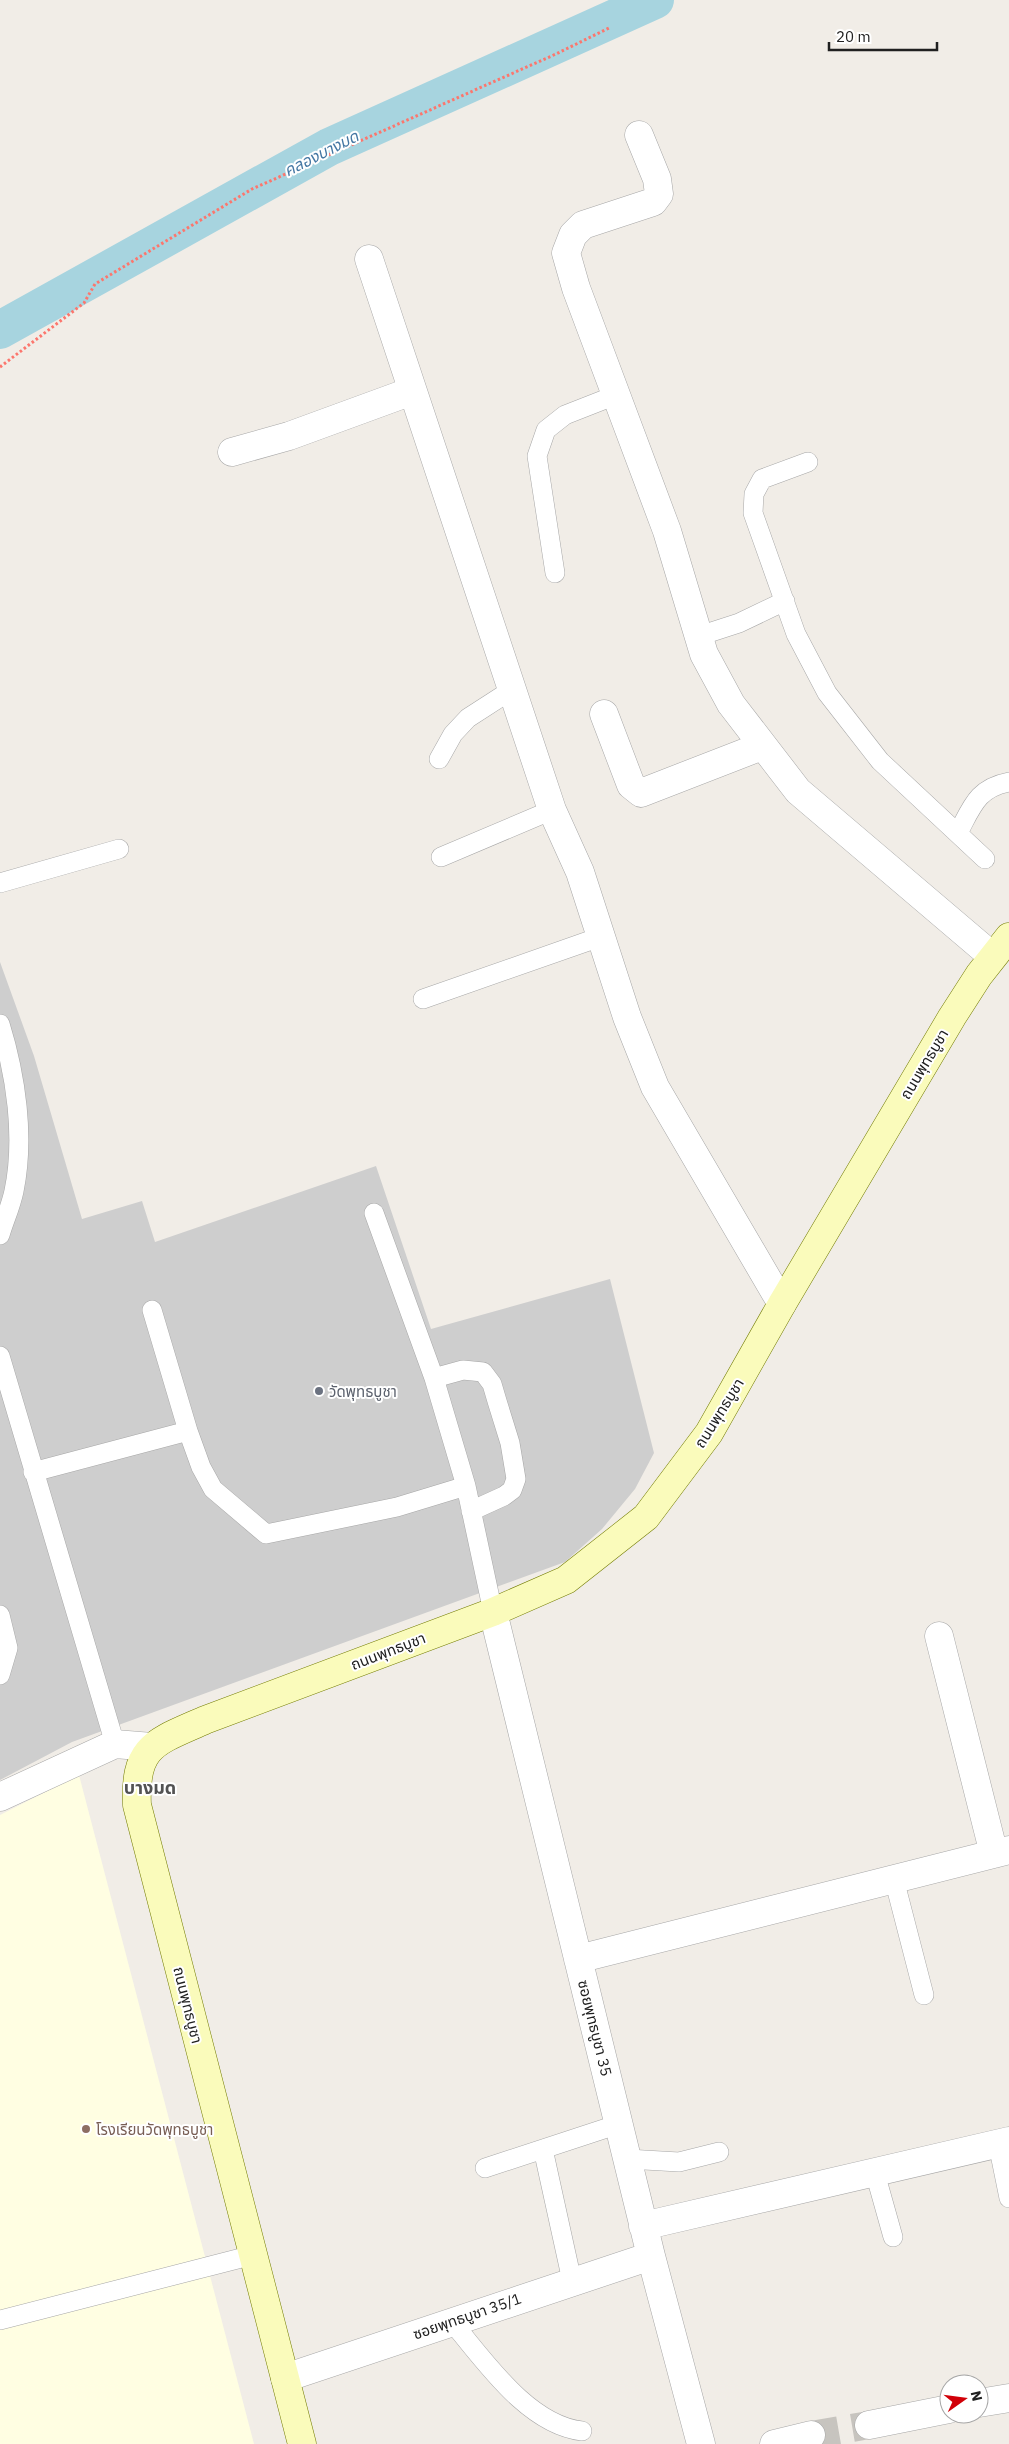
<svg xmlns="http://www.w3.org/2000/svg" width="1009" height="2444" font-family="'IBM Plex Sans','Noto Sans Thai',sans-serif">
  <rect width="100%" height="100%" fill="#f1ede7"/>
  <path fill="#fffee2" d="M79 1775 254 2444H0V1815Z"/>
  <path fill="#cecece" d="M0 962 34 1056 82 1219 142 1201 155 1242 376 1166 431 1329 610 1279 654 1453 635 1489 602 1529 565 1562 72 1742 0 1780Z"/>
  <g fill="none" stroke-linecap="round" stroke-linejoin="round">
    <path stroke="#a7d4df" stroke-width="38" d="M0 330 329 147 655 0"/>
    <path stroke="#c7c4bf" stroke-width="28" stroke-dasharray="28 14" stroke-linecap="butt" d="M811 2435 869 2425"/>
    <defs>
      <path id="lane" d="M808 462 762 479 754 494 753 513 796 634 827 693 880 761 985 859
        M555 573 537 456 546 430 565 415 616 395
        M699 636 739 623 785 601
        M439 759 453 734 468 718 513 689
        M958 833C972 807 977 788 1009 782
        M441 857 552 810
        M0 883 119 849
        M423 999 600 937
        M0 1024C16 1076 25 1137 14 1191 11 1206 4 1221 0 1235
        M374 1213 434 1378 466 1486
        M152 1310 188 1431
        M0 1356 115 1744
        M434 1378 463 1370 483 1372 492 1384 497 1401 510 1443 516 1479 512 1490 504 1496 471 1511
        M33 1472 188 1431 201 1467 213 1489 266 1534 397 1507 466 1486 493 1612
        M0 1615 8 1648 0 1675
        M894 1879 924 1995
        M998 2144 1009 2198
        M543 2149 572 2281
        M627 2159 679 2162 719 2152
        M485 2168 619 2124
        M875 2173 893 2237
        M0 2320 253 2255
        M452 2322C485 2361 528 2425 582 2431"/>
      <path id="street" d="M639 135 657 179 659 194 653 202 583 225 573 235 566 253 576 288 667 531 704 654 731 704 798 791 992 956
        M369 259 552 810 580 872 627 1017 655 1087 782 1304
        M232 452 289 436 412 391
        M604 714 631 785 641 793 762 746
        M493 1612 651 2256 701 2444
        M939 1636 994 1854
        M0 1797 115 1744 152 1747
        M578 1959 1009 1850
        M643 2226 1009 2141
        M285 2378 651 2256
        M979 2403 1009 2398
        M869 2425 949 2409
        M774 2444 811 2435"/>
      <path id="secondary" d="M302 2444 137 1805C134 1745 156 1742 205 1720L493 1612 566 1580 646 1517 709 1433 782 1304 952 1017 979 975 1009 937"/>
    </defs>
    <use href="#lane" stroke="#a7a7a7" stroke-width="20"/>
    <use href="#street" stroke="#a7a7a7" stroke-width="29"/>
    <use href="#secondary" stroke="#737c03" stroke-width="29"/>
    <path stroke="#fc766d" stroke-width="3" stroke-dasharray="2.5 2.5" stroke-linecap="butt" d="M0 367 84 303 95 284 252 189 556 54 609 28"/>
    <use href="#lane" stroke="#fff" stroke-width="19"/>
    <use href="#street" stroke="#fff" stroke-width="28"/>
    <use href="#secondary" stroke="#fafbbb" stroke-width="28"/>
  </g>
  <circle fill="#6b7280" stroke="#fff" stroke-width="2" cx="319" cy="1391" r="5"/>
  <circle fill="#8d6e63" stroke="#fff" stroke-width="2" cx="86" cy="2129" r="5"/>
  <g text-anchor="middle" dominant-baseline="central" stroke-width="4" stroke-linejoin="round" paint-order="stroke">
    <g font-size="15" fill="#202020" stroke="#fff">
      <text transform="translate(924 1064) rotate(-59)">ถนนพุทธบูชา</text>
      <text transform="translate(719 1413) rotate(-58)">ถนนพุทธบูชา</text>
      <text transform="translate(388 1651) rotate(-21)">ถนนพุทธบูชา</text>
      <text transform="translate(188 2005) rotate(76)">ถนนพุทธบูชา</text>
      <text transform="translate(595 2028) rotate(76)">ซอยพุทธบูชา 35</text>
      <text transform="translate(467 2316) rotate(-19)">ซอยพุทธบูชา 35/1</text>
    </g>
    <g font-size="15" fill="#5b616d" stroke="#fff" text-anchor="start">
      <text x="329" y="1391">วัดพุทธบูชา</text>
    </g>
    <g font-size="15" fill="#785e54" stroke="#fff" text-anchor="start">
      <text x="96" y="2129">โรงเรียนวัดพุทธบูชา</text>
    </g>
    <g font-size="16" font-style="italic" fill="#4477a3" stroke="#fff">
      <text transform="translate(321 153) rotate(-27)">คลองบางมด</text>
    </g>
    <g font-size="18" font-weight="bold" fill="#535353" stroke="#fff">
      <text x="150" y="1787">บางมด</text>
    </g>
  </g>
  <g transform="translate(964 2399) rotate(76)"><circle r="24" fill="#ffffff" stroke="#a6a6a6"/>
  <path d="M0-4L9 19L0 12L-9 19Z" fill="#d10008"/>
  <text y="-8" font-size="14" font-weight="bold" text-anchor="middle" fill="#202020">N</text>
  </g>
  <path d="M829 42v8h108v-8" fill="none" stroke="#202020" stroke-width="2.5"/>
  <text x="836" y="42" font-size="15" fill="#202020" stroke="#ffffff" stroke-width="4" paint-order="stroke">20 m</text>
</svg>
